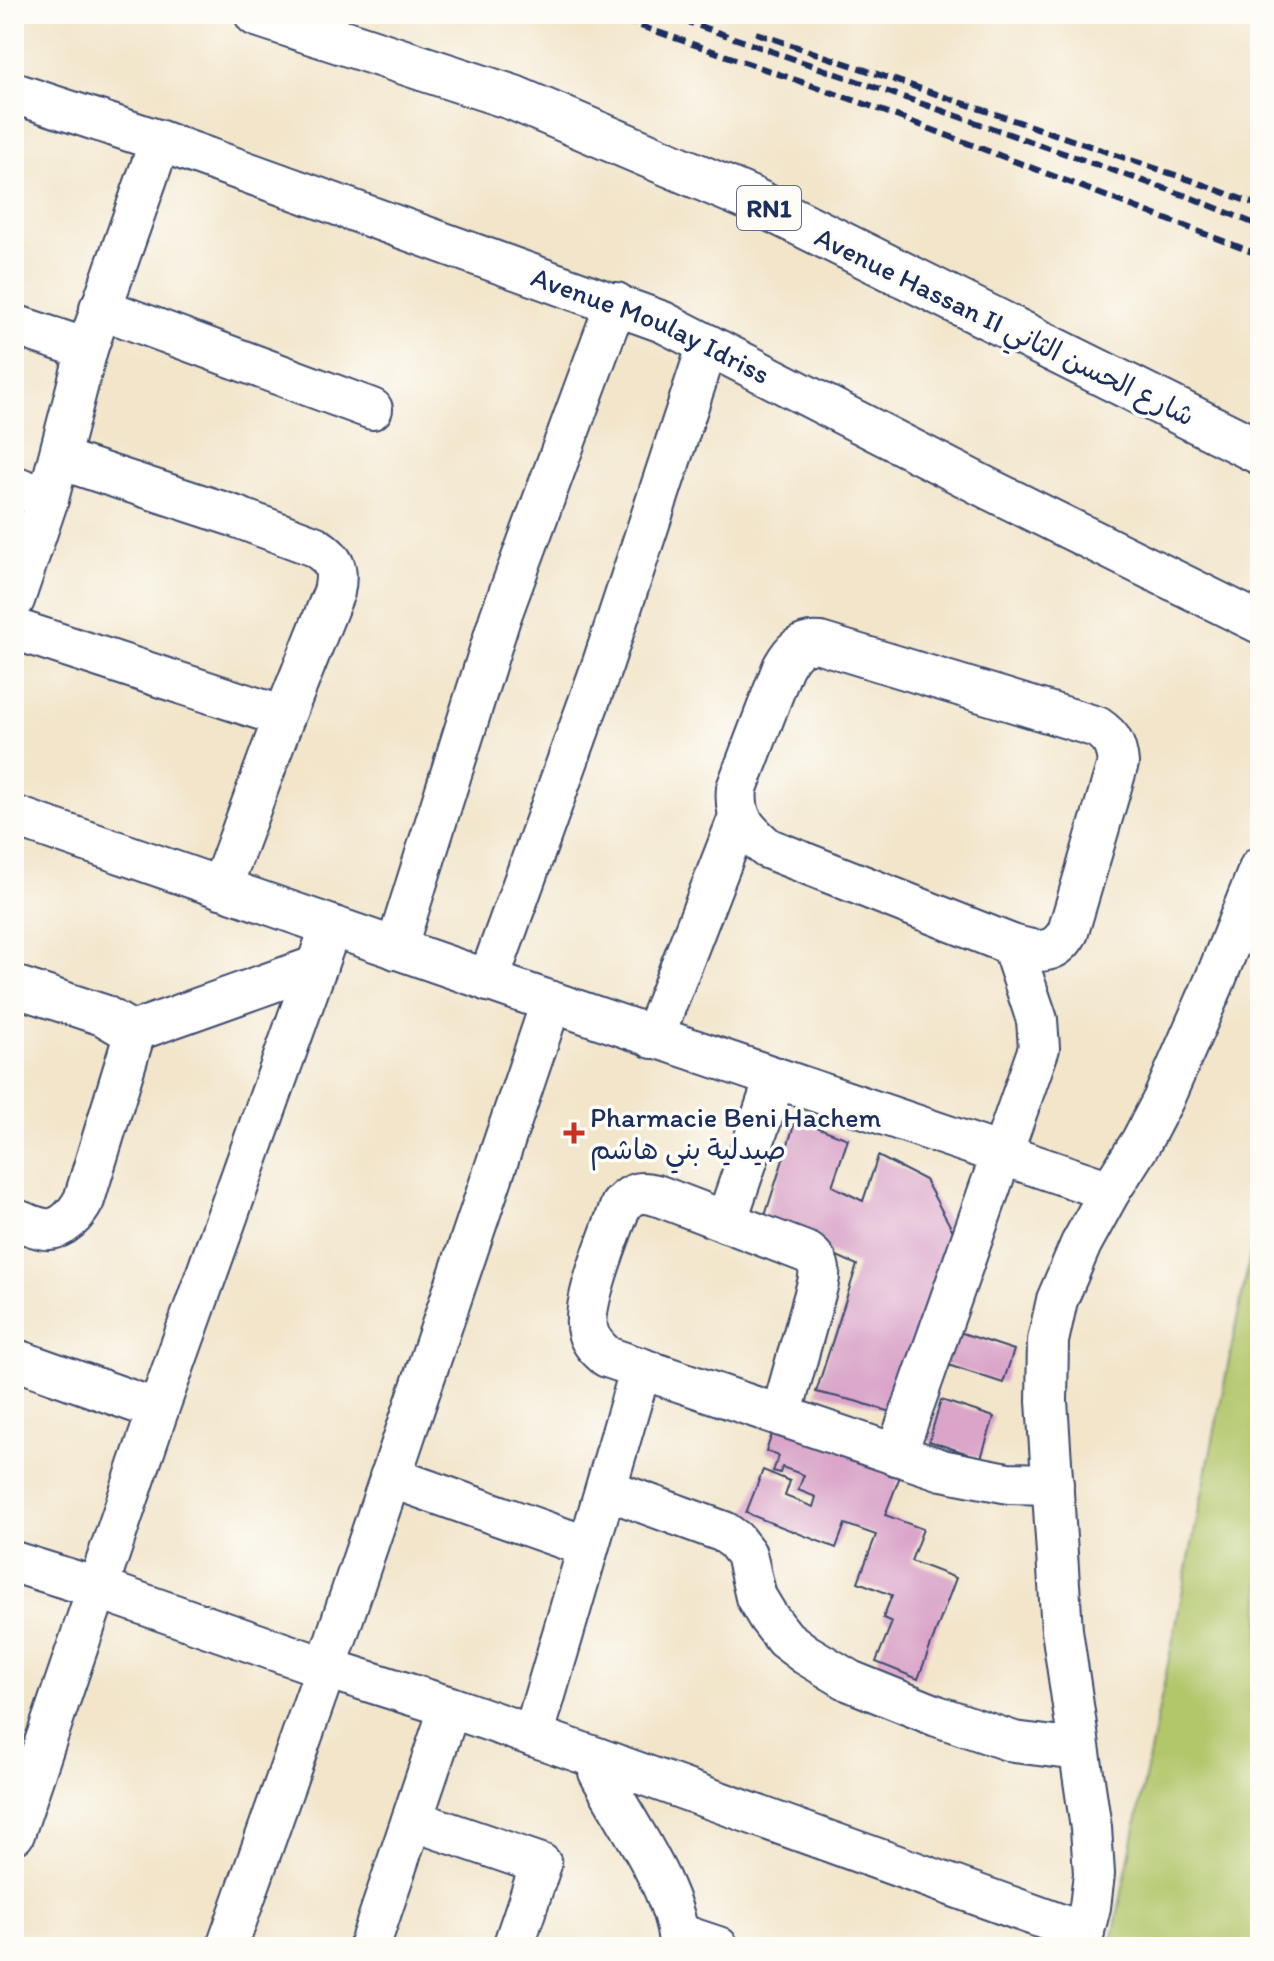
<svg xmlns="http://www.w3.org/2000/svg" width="1274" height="1961" font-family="Itim,'Playpen Sans Arabic',sans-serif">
  <rect width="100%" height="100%" fill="#fdfcf7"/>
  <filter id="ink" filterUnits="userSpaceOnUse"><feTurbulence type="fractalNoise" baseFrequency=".0125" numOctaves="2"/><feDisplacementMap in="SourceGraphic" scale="16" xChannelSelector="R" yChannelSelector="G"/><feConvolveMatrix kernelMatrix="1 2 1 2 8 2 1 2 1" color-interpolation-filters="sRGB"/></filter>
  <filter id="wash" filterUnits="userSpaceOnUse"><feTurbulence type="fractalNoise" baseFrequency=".006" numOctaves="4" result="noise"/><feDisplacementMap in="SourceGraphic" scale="32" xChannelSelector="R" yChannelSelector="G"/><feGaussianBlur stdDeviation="1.8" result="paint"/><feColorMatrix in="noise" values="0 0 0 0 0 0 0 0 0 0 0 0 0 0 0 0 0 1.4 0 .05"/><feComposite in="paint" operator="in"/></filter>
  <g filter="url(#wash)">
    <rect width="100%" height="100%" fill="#f2e5ca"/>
    <path fill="#b2c66a" stroke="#667a64" stroke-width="2" d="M1260 1206V1947H1111Z"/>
    <g id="blocks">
      <path fill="#daa5c9" d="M796 1119 848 1139 832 1186 863 1201 878 1156 925 1180 953 1231 923 1321 907 1417 855 1401 816 1392 857 1265 763 1222Z
        M956 1331 1014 1350 1003 1383 945 1364Z
        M941 1400 994 1417 981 1458 929 1441Z
        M776 1423 902 1471 885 1515 923 1529 911 1561 956 1578 918 1679 876 1662 892 1622 883 1618 892 1595 858 1582 876 1535 845 1524 836 1548 746 1513 763 1470 790 1481 785 1496 813 1507 816 1497 798 1490 804 1475 782 1467 780 1473 773 1471 779 1456 766 1451Z"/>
    </g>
  </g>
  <g filter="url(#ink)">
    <use href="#blocks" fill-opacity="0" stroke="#3b4a6e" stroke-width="2"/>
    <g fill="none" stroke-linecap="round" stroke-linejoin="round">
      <defs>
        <g id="minor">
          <path id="s1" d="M14 93 160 141 663 322 991 490 1260 623"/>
          <path d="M100 308 372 409"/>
          <path d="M14 325 87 349"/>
          <path d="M60 459 234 516 314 546C335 559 339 569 334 592L284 717 221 888"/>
          <path d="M14 486 48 499"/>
          <path d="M14 600 48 499 87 349 160 141"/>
          <path d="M14 629 284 717"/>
          <path d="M14 816C379 943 743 1069 1110 1191"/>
          <path d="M396 949 500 618 616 303"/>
          <path d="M488 981 603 663 708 345"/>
          <path d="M14 986 103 1015 132 1032V1042L84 1200C77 1213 63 1231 45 1229 35 1228 23 1222 14 1219"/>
          <path d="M132 1032 317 966"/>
          <path d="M653 1038 739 817"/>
          <path d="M726 1222 775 1079"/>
          <path d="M14 1359 158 1410"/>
          <path d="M781 1416 818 1283C821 1269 819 1261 808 1253L659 1196C642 1191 634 1191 621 1205 611 1234 580 1305 588 1332 591 1343 599 1350 607 1357L942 1470 1008 1483 1053 1484"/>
          <path d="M896 1455 1039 1048 1037 1020 1012 945C1036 952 1054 957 1068 932L1118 763C1116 746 1112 737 1097 727L820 643C800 641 792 651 783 667L737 788C734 818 745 829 767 848L1012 945"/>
          <path d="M390 1477 588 1547"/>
          <path d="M606 1489 724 1532 735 1540 746 1554 756 1597 768 1617 785 1639 805 1654 850 1681 937 1716 1014 1742 1079 1750"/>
          <path d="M14 1562 97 1588 326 1668 450 1707 597 1758 1084 1933"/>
          <path d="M533 1736 641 1368"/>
          <path d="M597 1758 599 1772C625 1821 678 1892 679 1947"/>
          <path d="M412 1820 541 1864 513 1947"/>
          <path d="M14 1834 158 1410 331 926"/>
          <path d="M679 1934 718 1947"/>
          <path d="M227 1947 326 1668 551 1003"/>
          <path d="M369 1947 450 1707"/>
          <path d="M1080 1947 1090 1907 1094 1874 1091 1828 1062 1630 1047 1401 1048 1341 1057 1300 1081 1244 1110 1191 1141 1142 1163 1100 1214 983 1260 867"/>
        </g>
        <path id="major" d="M257 14 514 98 751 199 1260 452"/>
      </defs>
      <use href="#minor" stroke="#3b4a6e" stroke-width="44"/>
      <use href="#major" stroke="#3b4a6e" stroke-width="48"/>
      <use href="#minor" stroke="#fff" stroke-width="40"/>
      <use href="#major" stroke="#fff" stroke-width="44"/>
      <path stroke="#1b2f5e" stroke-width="6" stroke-dasharray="12 6" stroke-linecap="butt" d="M606 14 865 104 1260 255
        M665 14 1192 198 1260 226
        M756 33 1196 182 1260 206"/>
    </g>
  </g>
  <path fill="#c8321e" stroke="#fdfcf7" stroke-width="3" d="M570 1121h8v8h8v8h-8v8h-8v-8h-8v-8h8z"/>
  <g text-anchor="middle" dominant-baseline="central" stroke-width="7" stroke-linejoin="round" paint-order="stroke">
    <rect fill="#fdfcf7" stroke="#5f6c8c" stroke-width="2" x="737" y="186" width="64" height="44" rx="6"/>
    <g font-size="26" font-weight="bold" fill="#1b2f5e">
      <text x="769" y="208">RN1</text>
    </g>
    <g font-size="28" fill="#1b2f5e" stroke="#fdfcf7">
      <text stroke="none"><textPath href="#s1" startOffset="678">Avenue Moulay Idriss</textPath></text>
      <text transform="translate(1005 326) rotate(26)">Avenue Hassan II شارع الحسن الثاني</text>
    </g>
    <g font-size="28" fill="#1b2f5e" stroke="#fdfcf7" text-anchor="start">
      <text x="590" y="1117">Pharmacie Beni Hachem<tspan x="590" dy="32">صيدلية بني هاشم</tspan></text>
    </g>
  </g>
  <rect width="1274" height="1961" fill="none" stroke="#fdfcf7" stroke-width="48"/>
</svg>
